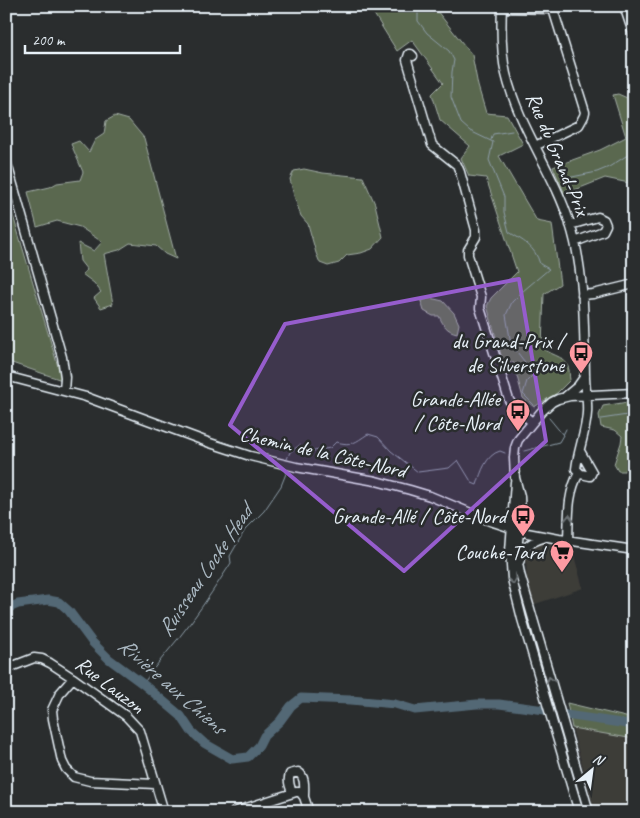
<svg xmlns="http://www.w3.org/2000/svg" width="640" height="818" font-family="Caveat,sans-serif">
  <rect width="100%" height="100%" fill="#2a2d2e"/>
  <filter id="ink" filterUnits="userSpaceOnUse"><feTurbulence type="fractalNoise" baseFrequency=".02" numOctaves="2"/><feDisplacementMap in="SourceGraphic" scale="10" xChannelSelector="R" yChannelSelector="G"/><feConvolveMatrix kernelMatrix="1 2 1 2 8 2 1 2 1" color-interpolation-filters="sRGB"/></filter>
  <g filter="url(#ink)">
    <path fill="#3e3c39" d="M541 543 567 545 566 552H573L583 588 535 604 534 605 527 579 526 560 527 556 531 549 538 544Z
      M572 728 634 739V812H595Z"/>
    <path fill="#5a6850" stroke="#a1aca4" d="M369 6H433L472 55 478 86 486 113 507 115 523 144 499 156 537 221 552 224 560 284 544 294 542 346C548 356 564 354 568 367 570 371 569 376 570 380L557 393 534 407 523 398 513 362H503L487 306 491 298 517 272 486 178 469 176 461 158 470 146 440 120 432 94 443 83 412 40 397 51Z
      M618 94 634 101V184L605 178 565 194 553 167 600 150 626 137 613 95Z
      M115 116 129 120 144 138 176 259 165 254 156 246 130 243 119 250 104 254 113 304 101 308 94 298 101 292 94 283 82 274 87 270 80 261 78 243 94 251 102 242 80 227 57 221 37 227 28 192 50 187 57 183 80 180 83 172 71 144 79 141 89 152 95 140 104 134 106 121Z
      M304 169 323 173 363 177 375 204 383 237 372 249 361 253 347 255 339 263 328 266 320 263 316 253 308 224 301 216 294 196 290 179 294 171Z
      M6 192 62 380 6 361Z
      M430 298 443 301 454 313 459 324 457 333C447 331 443 325 439 316H433L424 311 421 301Z
      M634 401V461L632 467 624 471H618L614 464 621 443 622 436 615 430 601 427 599 415 603 406Z
      M567 703 634 719V739L572 728Z"/>
    <g fill="none" stroke-linecap="round" stroke-linejoin="round">
      <path stroke="#8e9ea9" stroke-width="1" d="M417 6 418 8V21L427 33 449 51 454 60 452 72 451 97 461 123 470 131 493 142 489 160 504 197V212L509 232C523 241 535 246 540 264L549 269 523 291 512 302 506 315 511 344 534 374 527 381 523 394 534 405
        M491 140 493 134 512 131
        M567 178 597 172 609 167 634 151
        M601 419 634 414
        M563 435 566 429
        M306 445 314 451 330 448 336 442C353 446 354 443 368 434L378 437 391 451 418 472 449 468 458 460 472 483 477 485C481 472 486 455 500 451L505 453
        M524 451 559 442 563 435 549 418
        M287 459 290 452 300 445
        M143 684C157 662 176 643 191 622 205 603 218 583 231 563L230 556 245 530 264 511 281 486 287 471"/>
      <path stroke="#526775" stroke-width="9" d="M6 609 18 604 48 600 59 602 69 611 92 642 109 659 143 684 181 716 191 731 204 743 232 759 248 757 259 746 264 736 280 721 291 706 301 698 351 700 395 704 415 710 477 704H499L545 710 566 715 634 725"/>
      <defs>
        <path id="minor" d="M502 6C501 28 501 53 506 74 519 128 554 172 570 224 585 271 584 327 585 375 585 388 588 401 587 413 586 432 578 450 576 469L581 474 590 476 592 472 580 451
          M624 6 634 36
          M502 8 553 9 561 6
          M413 56 411 54H409L407 60 432 145 457 165 460 172 476 230V237L468 250V255L481 297 480 308 509 400 513 406 532 422
          M535 146 579 125 584 116 585 112 553 9
          M6 160 62 357 65 377 64 391
          M570 225 598 217 604 220 606 225 603 231 575 242
          M582 295 593 294 634 284
          M6 376 86 397 210 443 250 456 296 467 376 481 410 490 430 496 490 521 527 533 559 539 634 550
          M566 396 578 386 585 376
          M515 482 510 551 512 579 522 619 579 812
          M568 541C569 517 567 494 579 473
          M519 562C526 547 527 543 543 538
          M8 668 34 658 42 659 50 663 73 678 126 716 140 731 164 812
          M73 678 60 693 52 710 53 719 62 761 66 769 74 777 90 781 155 784
          M292 793C290 786 287 781 290 774L298 772C306 777 304 788 304 797
          M234 812 296 792H300L304 797 309 812
          M589 812 520 574 518 563V541L521 518 520 496 515 478 514 458 515 448 518 440 541 412 552 402 558 399 570 396 634 393"/>
      </defs>
      <use href="#minor" stroke="#e8f1f8" stroke-width="11"/>
      <use href="#minor" stroke="#2a2d2e" stroke-width="8"/>
    </g>
    <defs><path id="oneway-chevron" d="M-2-3.5L2.5 0L-2 3.5" fill="none" stroke-width="1.6" stroke-linecap="round" stroke-linejoin="round" transform="scale(1.25)"/></defs>
    <g stroke="#6c7275">
      <use href="#oneway-chevron" transform="translate(569 518) rotate(-88)"/>
      <use href="#oneway-chevron" transform="translate(513 581) rotate(79)"/>
      <use href="#oneway-chevron" transform="translate(550 680) rotate(-106)"/>
    </g>
  </g>
  <path fill="#965dcd" fill-opacity="0.2" stroke="#965dcd" stroke-width="4" stroke-linejoin="round" d="M519 279 546 441 404 571 230 425 285 324Z"/>
  <defs>
    <symbol id="bus-pin" viewBox="-11 -11 22 30"><path d="M0 17L-7.5 6A9.5 9.5 0 1 1 7.5 6Z" fill="#ff9aa2" stroke="#2a2d2e"/><path d="M-5-6H5V4H4V6H2V4H-2V6H-4V4H-5ZM-3.5-4V0h7V-4ZM-3.5 1.2v1.5H-2V1.2ZM2 1.2v1.5H3.5V1.2Z" fill="#111"/></symbol>
    <symbol id="supermarket-pin" viewBox="-11 -11 22 30"><path d="M0 17L-7.5 6A9.5 9.5 0 1 1 7.5 6Z" fill="#ff9aa2" stroke="#2a2d2e"/><path d="M-6-5.5h2.5l.6 2H6L4.5 2H-2.5L-4.4-4H-6ZM-1.5 3.2a1.3 1.3 0 1 0 .1 0ZM3 3.2a1.3 1.3 0 1 0 .1 0Z" fill="#111"/></symbol>
  </defs>
  <g fill-rule="evenodd">
    <use href="#bus-pin" x="567" y="339" width="28" height="38"/>
    <use href="#bus-pin" x="504" y="397" width="28" height="38"/>
    <use href="#bus-pin" x="509" y="502" width="28" height="38"/>
    <use href="#supermarket-pin" x="548" y="538" width="28" height="38"/>
  </g>
  <g text-anchor="middle" dominant-baseline="central" stroke-width="5" stroke-linejoin="round" paint-order="stroke">
    <g font-size="21" fill="#e8f1f8" stroke="#2a2d2e">
      <text transform="translate(558 154) rotate(67)">Rue du Grand-Prix</text>
      <text transform="translate(323 452) rotate(13)">Chemin de la Côte-Nord</text>
      <text transform="translate(110 685) rotate(37)">Rue Lauzon</text>
    </g>
    <g font-size="21" fill="#e8f1f8" stroke="#2a2d2e" text-anchor="end">
      <text x="564" y="341">du Grand-Prix /<tspan x="564" dy="24">de Silverstone</tspan></text>
      <text x="500" y="399">Grande-Allée<tspan x="500" dy="24">/ Côte-Nord</tspan></text>
      <text x="506" y="516">Grande-Allé / Côte-Nord</text>
      <text x="544" y="552">Couche-Tard</text>
    </g>
    <g font-size="22" font-style="italic" fill="#acbac4" stroke="#2a2d2e">
      <text transform="translate(205 571) rotate(-56)">Ruisseau Locke Head</text>
      <text transform="translate(172 686) rotate(41)">Rivière aux Chiens</text>
    </g>
  </g>
  <rect width="640" height="818" fill="none" stroke="#2a2d2e" stroke-width="25"/>
  <rect x="12" y="12" width="615" height="793" fill="none" stroke="#e8f1f8" stroke-width="2" filter="url(#ink)"/>
  <g transform="translate(592 770) rotate(29)" stroke="#2a2d2e" stroke-width="4" paint-order="stroke">
  <path d="M0-4L9 19L0 12L-9 19Z" fill="#e8f1f8"/>
  <text y="-8" font-size="14" font-weight="bold" text-anchor="middle" fill="#e8f1f8">N</text>
  </g>
  <path d="M25 45v8h155v-8" fill="none" stroke="#e8f1f8" stroke-width="2.5"/>
  <text x="32" y="45" font-size="15" fill="#e8f1f8" stroke="#2a2d2e" stroke-width="4" paint-order="stroke">200 m</text>
</svg>
